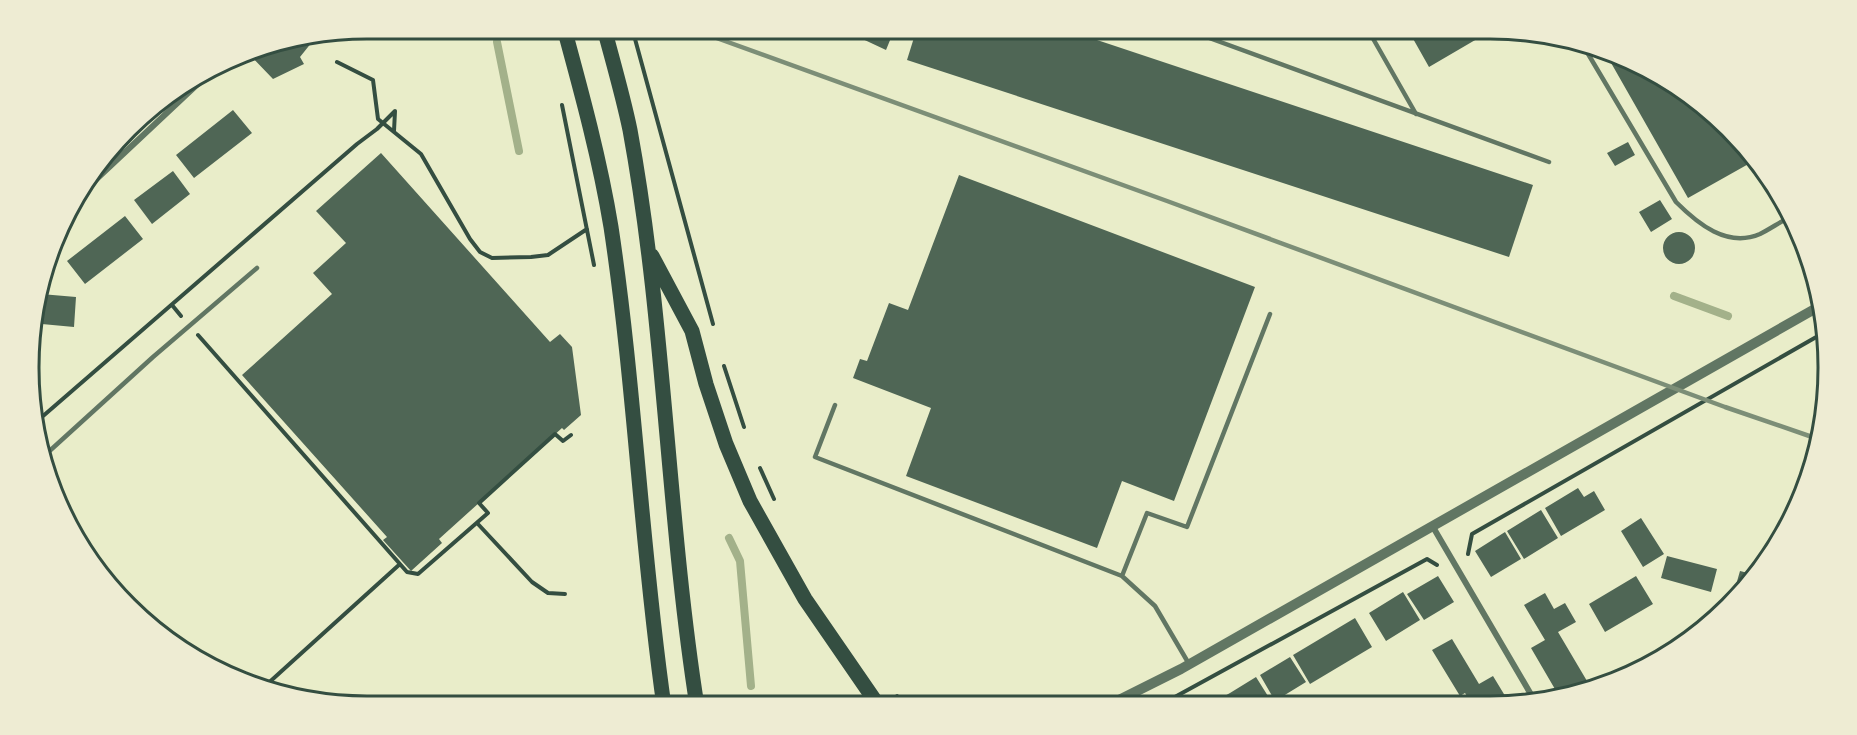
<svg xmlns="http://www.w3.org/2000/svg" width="1857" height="735" font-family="'IBM Plex Sans',sans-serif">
  <rect width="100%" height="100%" fill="#e9edc9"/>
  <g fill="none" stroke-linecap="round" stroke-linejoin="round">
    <path stroke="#a3b18a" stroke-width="8" d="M497 42 519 151
      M1674 296 1728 316
      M1821 351 1824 352
      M729 538 740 561 751 686"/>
  </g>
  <path fill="#4f6655" d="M839 28H895L886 50Z
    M917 28H1061L1533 185 1509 257 907 60Z
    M1407 28H1489L1494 29 1429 67Z
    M316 37 300 57 304 64 273 79 248 53 258 47Z
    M1606 54 1696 99 1752 162 1688 198Z
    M233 110 252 133 194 178 176 155Z
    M1628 142 1635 155 1615 166 1607 153Z
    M381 153 550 342 560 334 572 347 581 415 564 430 562 428 439 539 442 543 411 571 383 540 387 537 242 375 332 294 313 273 346 243 316 211Z
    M173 171 190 194 152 224 134 200Z
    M959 175 1255 287 1174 501 1122 481 1097 548 906 476 931 408 853 378 860 359 867 361 889 303 908 310Z
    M1660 200 1672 219 1651 232 1639 212Z
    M125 216 143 239 85 284 67 261Z
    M1663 248a16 16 0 1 1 32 0a16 16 0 1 1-32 0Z
    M41 294 76 297 74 327 31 323Z
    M1578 488 1584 497 1594 491 1605 510 1561 536 1545 508Z
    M1541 510 1558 538 1524 559 1507 531Z
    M1641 518 1664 554 1643 567 1621 531Z
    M1505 532 1521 559 1491 577 1475 551Z
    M1667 556 1717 569 1711 592 1661 578Z
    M1740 571 1752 574 1732 599Z
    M1438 576 1454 602 1424 620 1407 594Z
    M1636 576 1653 604 1605 632 1589 604Z
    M1403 592 1420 620 1386 641 1369 613Z
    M1545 593 1554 609 1565 603 1576 622 1558 632 1587 681 1559 696 1531 648 1545 640 1524 605Z
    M1355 618 1372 647 1310 684 1293 655Z
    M1452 639 1479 684 1493 676 1510 704H1472L1465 693 1460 696 1432 650Z
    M1290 657 1306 682 1275 701 1260 675Z
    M1256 677 1273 704H1210L1230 693Z"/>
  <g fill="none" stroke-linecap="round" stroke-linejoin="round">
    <path stroke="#344e41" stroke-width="4" d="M632 28 713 324
      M337 62 373 80 378 119 421 154 470 239 480 252 492 258 531 257 548 255 587 229
      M562 105 594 265
      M172 305 181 316
      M198 335 407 572 418 574 488 513 479 503 555 434 563 441 571 435
      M724 366 744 427
      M35 423 357 144 377 129 395 111 394 131
      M760 468 774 499
      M477 523 532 582 548 593 565 594
      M1468 554 1472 534 1825 332
      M264 687 400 564
      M897 696 904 705
      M1162 704 1427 559 1437 565"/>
    <path stroke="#617663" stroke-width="4.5" d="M1182 28 1549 162
      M1367 28 1416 114
      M1581 42 1676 202C1698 224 1727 248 1760 234 1770 229 1780 222 1790 217
      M835 405 815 457 1122 576 1155 606 1189 664
      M44 456 153 357 257 268
      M1122 576 1147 513 1187 527 1270 314"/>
    <path stroke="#617663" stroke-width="6" d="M72 202 203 79
      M1433 527 1536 703"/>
    <path stroke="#617663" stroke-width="10" d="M1109 705 1181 669 1820 306"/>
    <path stroke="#344e41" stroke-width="15" d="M564 28C582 94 600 160 611 227 635 386 641 547 664 706
      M604 28C613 62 623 96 630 130 665 320 667 515 697 706
      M652 256 692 331 706 384 726 444 750 501 805 599 878 705"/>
    <path stroke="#7c8e77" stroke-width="4.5" d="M689 28 1167 201 1725 407 1818 439"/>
  </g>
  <path d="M0 0H1857V735H0ZM367 39H1490A328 328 0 0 1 1818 367V368A328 328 0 0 1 1490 696H367A328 328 0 0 1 39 368V367A328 328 0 0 1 367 39Z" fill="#eeecd3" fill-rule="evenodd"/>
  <path fill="none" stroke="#344e41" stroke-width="3" d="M367 39H1490A328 328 0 0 1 1818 367V368A328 328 0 0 1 1490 696H367A328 328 0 0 1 39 368V367A328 328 0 0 1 367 39Z"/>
</svg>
